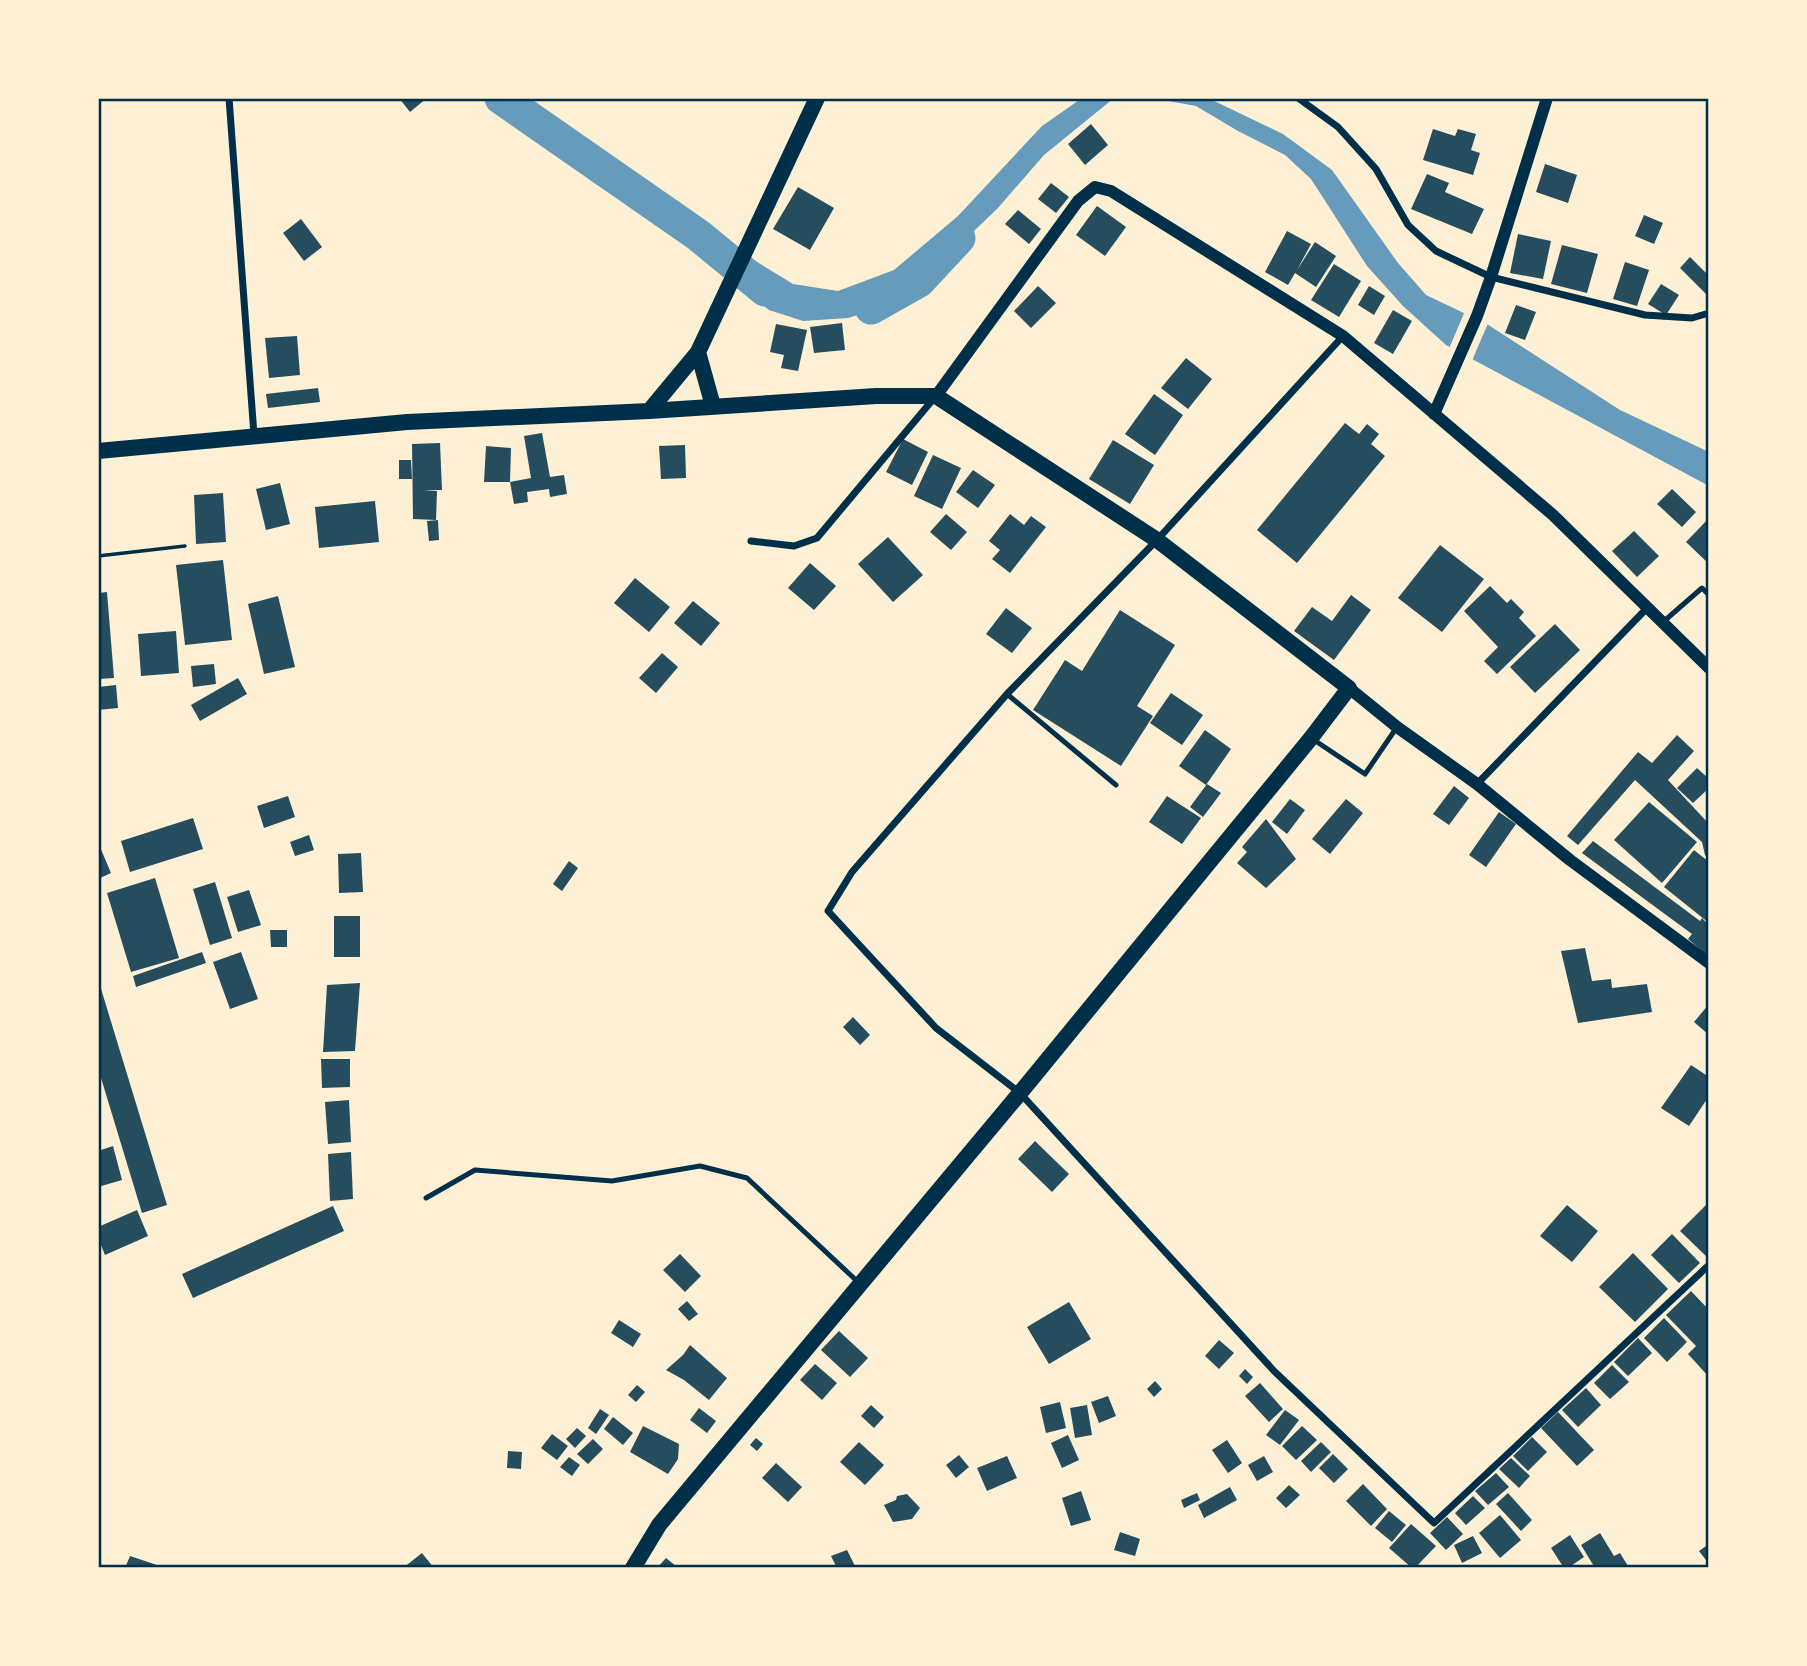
<svg xmlns="http://www.w3.org/2000/svg" width="1807" height="1666" font-family="'Open Sans',sans-serif">
  <rect width="100%" height="100%" fill="#fdf0d5"/>
  <path fill="#669bbc" d="M1082 98H1208L1283 134 1332 170 1398 263 1426 295 1487 324 1620 410 1709 452V486L1446 345 1403 306 1367 266 1311 179 1285 155 1238 131 1196 106 1163 100 1114 98 1044 155 997 209 957 247 886 306 848 318 803 321 769 310 737 284 749 257 793 284 838 291 894 270 958 216 1042 126Z"/>
  <path fill="#fdf0d5" d="M1465 311 1489 321 1471 363 1448 351Z"/>
  <g fill="none" stroke-linecap="round" stroke-linejoin="round">
    <path stroke="#669bbc" stroke-width="33" d="M501 98 698 235 765 290
      M871 308 919 281 959 238"/>
  </g>
  <path fill="#264d5e" d="M399 98H427L410 112Z
    M1091 124 1108 145 1085 165 1068 144Z
    M1433 129 1455 136 1458 129 1476 134 1471 150 1480 153 1473 175 1423 160Z
    M1545 164 1577 175 1568 203 1536 192Z
    M1427 174 1449 183 1445 192 1484 209 1472 234 1411 209Z
    M1051 183 1069 197 1056 213 1038 199Z
    M798 187 834 208 810 250 773 229Z
    M1097 206 1126 227 1105 256 1076 235Z
    M1018 210 1041 229 1029 244 1005 224Z
    M1644 215 1663 223 1654 244 1635 236Z
    M301 219 322 247 304 261 283 233Z
    M1287 231 1311 244 1297 270 1315 242 1336 256 1316 287 1295 273 1288 285 1265 272Z
    M1518 234 1551 241 1543 279 1510 273Z
    M1562 245 1598 254 1587 293 1551 284Z
    M1690 257 1709 276V297L1680 268Z
    M1625 262 1649 270 1637 306 1613 299Z
    M1334 264 1361 281 1339 317 1311 300Z
    M1661 284 1679 295 1666 315 1648 304Z
    M1038 286 1056 303 1031 328 1014 311Z
    M1369 286 1385 296 1374 315 1358 305Z
    M1516 305 1536 312 1525 340 1505 333Z
    M1393 310 1412 321 1393 354 1374 343Z
    M842 323 845 350 814 353 810 327Z
    M776 324 807 330 798 371 781 368 784 355 770 352Z
    M297 336 300 375 269 378 265 338Z
    M1186 358 1212 379 1188 409 1161 388Z
    M318 388 320 402 268 408 266 394Z
    M1154 394 1183 415 1155 455 1125 434Z
    M1345 423 1359 434 1367 424 1379 434 1371 444 1385 456 1297 563 1257 530Z
    M542 433 550 477 564 475 567 494 550 497 549 489 527 492 528 502 514 504 510 482H484L486 446 511 448 510 482 531 478 524 436Z
    M903 439 928 452 912 485 886 472Z
    M1113 440 1154 465 1130 504 1089 479Z
    M440 443 442 490H424L437 491 436 520 413 519 412 444Z
    M685 445 686 478 661 479 659 446Z
    M933 455 961 468 942 509 914 496Z
    M399 460H411L412 479H399Z
    M973 470 995 485 978 508 956 492Z
    M280 483 290 524 266 530 256 489Z
    M1672 489 1696 512 1682 527 1657 504Z
    M223 493 226 542 196 544 194 495Z
    M375 501 379 542 319 548 315 507Z
    M946 514 967 532 951 550 930 532Z
    M1010 514 1024 525 1031 516 1046 527 1010 573 992 559 1000 550 989 541Z
    M1709 518V564L1686 542Z
    M438 520 439 540 429 541 427 521Z
    M1634 531 1659 556 1637 577 1612 551Z
    M888 537 923 575 893 602 858 564Z
    M1440 545 1484 579 1442 632 1398 598Z
    M223 560 232 640 185 645 176 565Z
    M810 563 836 586 814 610 788 588Z
    M635 578 670 607 649 632 614 603Z
    M1490 586 1507 603 1511 599 1524 612 1519 618 1536 636 1497 674 1484 661 1498 647 1464 611Z
    M107 592 114 678 98 679V593Z
    M1351 595 1371 610 1334 660 1294 631 1312 607 1332 621Z
    M278 596 295 667 264 674 248 604Z
    M693 601 720 623 701 646 674 623Z
    M1006 608 1032 628 1012 653 986 634Z
    M1120 610 1175 645 1137 706 1153 716 1121 766 1033 710 1065 660 1082 671Z
    M1555 624 1580 650 1535 693 1510 667Z
    M176 631 179 673 141 676 138 634Z
    M662 653 678 667 656 693 639 678Z
    M214 664 216 684 193 687 191 666Z
    M238 678 247 694 200 721 191 705Z
    M116 685 118 708 98 710V687Z
    M1171 693 1203 715 1182 745 1150 723Z
    M1205 730 1231 749 1206 785 1179 766Z
    M1677 735 1694 751 1668 780 1709 824V859L1705 855 1702 842 1635 780 1578 845 1567 836 1638 752 1652 763Z
    M1697 768 1709 779V788L1693 803 1677 788Z
    M1207 784 1221 793 1203 817 1190 807Z
    M1454 786 1469 798 1449 825 1433 814Z
    M288 796 295 817 264 828 257 806Z
    M1167 796 1201 818 1182 844 1149 822Z
    M1290 799 1305 810 1287 834 1272 822Z
    M1346 799 1363 813 1330 854 1312 839Z
    M1649 802 1697 842 1662 883 1614 840Z
    M1499 812 1516 824 1486 867 1469 855Z
    M193 818 203 849 130 872 121 841Z
    M1266 819 1296 859 1266 888 1237 863 1247 852 1242 847Z
    M309 835 314 850 295 856 290 842Z
    M1593 841 1700 921 1702 918 1709 925V957L1688 939 1692 934 1582 853Z
    M100 847 111 873 98 879V848Z
    M1694 850 1709 862V923L1664 887Z
    M361 853 363 892 339 893 338 854Z
    M569 861 578 868 562 891 553 884Z
    M155 878 179 958 131 972 107 893Z
    M215 882 232 938 210 945 193 889Z
    M249 890 261 925 238 932 227 897Z
    M334 916H360V957H334Z
    M270 930H287V947H271Z
    M1585 948 1592 981 1611 979 1612 988 1647 984 1652 1012 1578 1023 1561 951Z
    M202 952 206 963 136 987 133 976Z
    M241 952 258 999 230 1009 213 962Z
    M98 979 167 1205 142 1213 98 1068Z
    M360 983 355 1051 323 1052 327 985Z
    M1709 1004V1035L1694 1022Z
    M853 1017 870 1035 860 1045 843 1027Z
    M321 1059H350V1087L322 1088Z
    M1691 1065 1709 1077V1096L1689 1126 1661 1108Z
    M349 1100 351 1142 328 1144 325 1102Z
    M1035 1141 1069 1174 1052 1192 1018 1159Z
    M113 1146 122 1180 98 1187V1151Z
    M351 1152 353 1199 330 1201 328 1154Z
    M1709 1202V1256L1708 1258 1680 1231Z
    M1567 1205 1598 1231 1572 1262 1540 1236Z
    M333 1206 344 1231 193 1298 182 1274Z
    M137 1210 148 1236 105 1255 98 1238V1227Z
    M1672 1234 1700 1263 1679 1283 1651 1255Z
    M1633 1253 1668 1289 1635 1322 1599 1287Z
    M680 1254 701 1276 685 1292 663 1270Z
    M1691 1291 1709 1310V1377L1688 1354 1696 1346 1666 1315Z
    M687 1301 698 1314 689 1321 678 1309Z
    M1069 1302 1091 1339 1049 1364 1027 1327Z
    M1664 1318 1687 1342 1667 1362 1644 1338Z
    M619 1320 641 1334 633 1347 611 1333Z
    M839 1331 868 1358 850 1377 821 1350Z
    M1638 1338 1652 1353 1628 1376 1614 1362Z
    M1219 1340 1234 1353 1219 1369 1205 1356Z
    M690 1345 727 1378 709 1400 684 1380 666 1370 683 1355Z
    M815 1364 837 1383 822 1400 800 1380Z
    M1612 1365 1629 1382 1610 1399 1594 1383Z
    M1245 1369 1253 1377 1247 1384 1239 1376Z
    M1155 1381 1162 1389 1154 1397 1147 1389Z
    M1260 1383 1283 1409 1269 1422 1245 1396Z
    M637 1385 645 1392 636 1402 628 1395Z
    M1586 1388 1601 1405 1578 1427 1562 1410Z
    M1108 1396 1116 1416 1099 1423 1091 1402Z
    M1060 1402 1066 1428 1046 1433 1040 1407Z
    M871 1405 884 1417 874 1428 861 1416Z
    M1087 1405 1092 1435 1075 1438 1070 1408Z
    M699 1408 716 1421 707 1433 690 1420Z
    M600 1409 609 1415 596 1434 588 1428Z
    M1285 1410 1299 1420 1280 1445 1266 1435Z
    M1558 1412 1594 1450 1577 1466 1541 1428Z
    M613 1417 633 1433 623 1445 604 1429Z
    M643 1426 679 1444 678 1459 668 1474 630 1452Z
    M1302 1426 1317 1440 1296 1460 1282 1446Z
    M577 1428 586 1436 575 1448 566 1439Z
    M552 1434 568 1446 557 1460 541 1448Z
    M1068 1435 1079 1460 1062 1468 1051 1443Z
    M1532 1437 1547 1452 1528 1471 1513 1456Z
    M756 1438 763 1444 757 1451 750 1445Z
    M593 1439 603 1449 588 1464 577 1454Z
    M1227 1440 1242 1463 1228 1473 1212 1450Z
    M859 1442 884 1465 865 1485 840 1462Z
    M1321 1442 1331 1452 1311 1472 1301 1461Z
    M508 1451 522 1452 521 1469 507 1468Z
    M1333 1454 1348 1469 1334 1483 1319 1468Z
    M959 1455 969 1467 956 1478 946 1465Z
    M1007 1456 1017 1478 987 1491 977 1468Z
    M1264 1456 1273 1472 1257 1481 1248 1465Z
    M569 1457 580 1465 572 1476 560 1467Z
    M1511 1458 1530 1476 1519 1488 1499 1469Z
    M776 1463 802 1487 788 1502 762 1478Z
    M1496 1473 1509 1487 1488 1505 1475 1491Z
    M1363 1484 1387 1509 1371 1526 1346 1501Z
    M1289 1485 1300 1495 1286 1508 1276 1498Z
    M1230 1487 1237 1500 1204 1518 1198 1505Z
    M1081 1491 1091 1520 1071 1526 1062 1498Z
    M1197 1493 1200 1500 1184 1508 1181 1500Z
    M1508 1493 1532 1520 1521 1531 1496 1504Z
    M907 1494 920 1508 912 1519 893 1522 884 1505 896 1500 897 1496Z
    M1473 1496 1485 1508 1466 1525 1455 1513Z
    M1389 1511 1406 1525 1392 1542 1375 1528Z
    M1500 1515 1521 1540 1500 1558 1479 1533Z
    M1447 1517 1463 1534 1446 1550 1430 1533Z
    M1411 1524 1436 1546 1415 1568H1412L1389 1548Z
    M1120 1532 1140 1539 1135 1556 1114 1550Z
    M1600 1533 1614 1556 1620 1553 1628 1566 1624 1568H1595L1581 1545Z
    M1570 1535 1584 1557 1568 1568H1564L1551 1548Z
    M1473 1536 1482 1553 1462 1563 1454 1545Z
    M1709 1544V1564L1699 1551Z
    M847 1550 856 1568H837L831 1556Z
    M422 1553 434 1568H403Z
    M130 1556 157 1565 156 1568H125Z
    M666 1558 676 1566 675 1568H657Z"/>
  <g fill="none" stroke-linecap="round" stroke-linejoin="round">
    <path stroke="#003049" stroke-width="3.5" d="M98 556 185 546"/>
    <path stroke="#003049" stroke-width="5" d="M1663 622 1702 588 1709 595
      M1007 694 1116 785
      M1314 740 1365 774 1397 727
      M426 1198 475 1170 612 1181 700 1166 747 1178 858 1282"/>
    <path stroke="#003049" stroke-width="7" d="M229 98 254 435
      M1298 98 1338 127 1376 169 1408 225 1436 251 1491 277 1645 315 1692 318 1709 313
      M1343 336 1157 540 1007 694 852 872 828 911 936 1028 1020 1093 1274 1371 1434 1523 1709 1265
      M751 541 794 546 817 538 935 397
      M1477 784 1647 608"/>
    <path stroke="#003049" stroke-width="12" d="M936 396 1078 201 1095 187 1111 191 1343 336 1553 515 1709 668
      M1434 414 1477 316 1491 277 1547 98
      M1349 688 1397 727 1477 784 1570 860 1709 963"/>
    <path stroke="#003049" stroke-width="16" d="M633 1568 659 1525 1020 1093 1311 738 1349 688 1157 540 936 396H876L649 411"/>
    <path stroke="#003049" stroke-width="16" d="M698 352 713 406
      M98 451 407 422 649 411 698 352 817 98"/>
  </g>
  <rect width="1807" height="1666" fill="none" stroke="#fdf0d5" stroke-width="200"/>
  <rect x="100" y="100" width="1607" height="1466" fill="none" stroke="#003049" stroke-width="2.5"/>
</svg>
